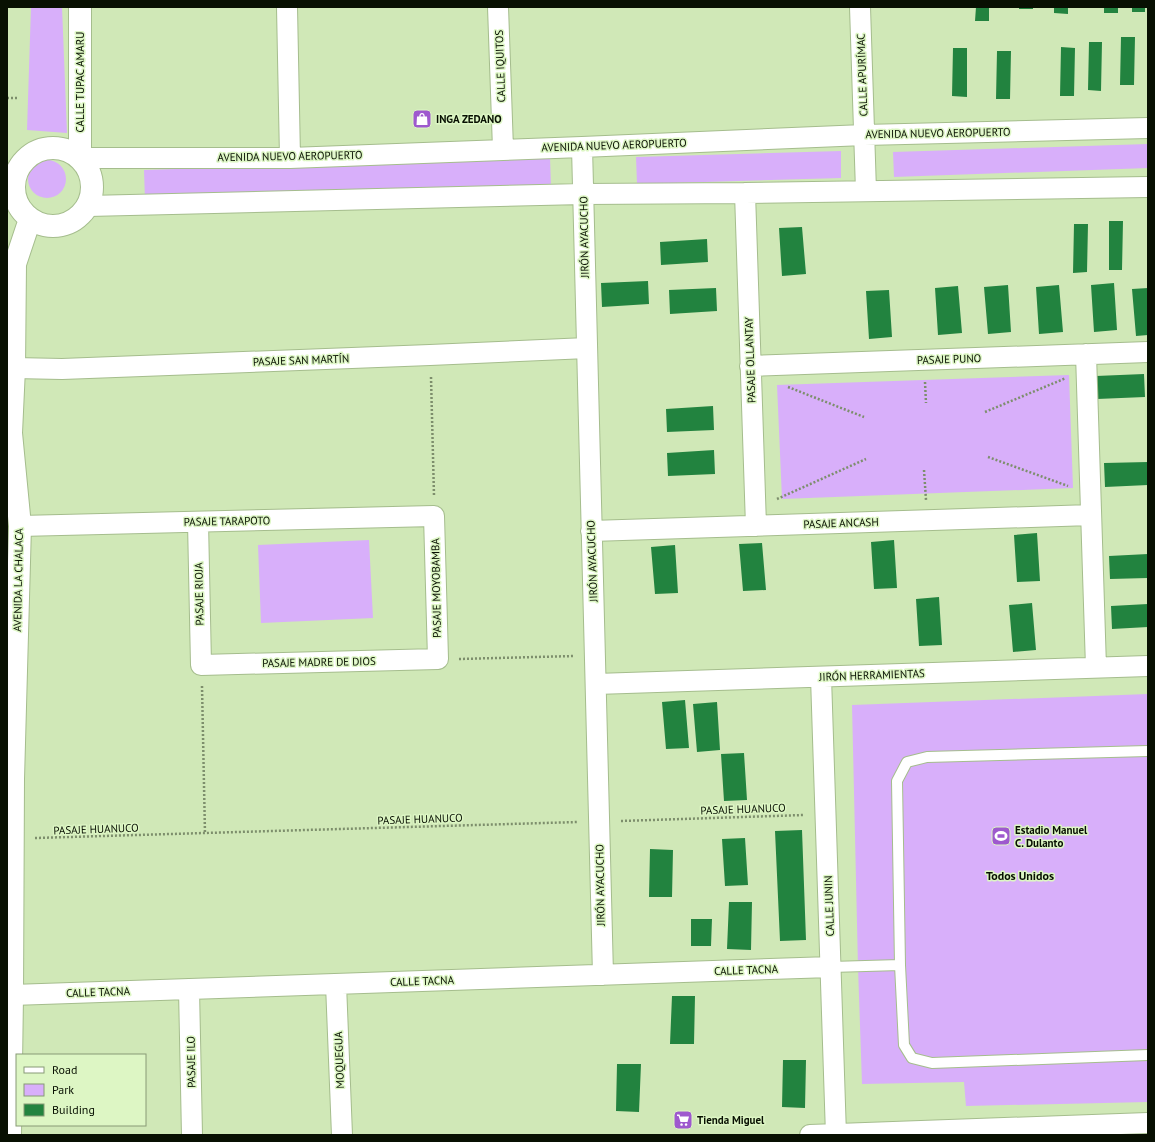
<svg xmlns="http://www.w3.org/2000/svg" width="1155" height="1142" font-family="'PT Sans',sans-serif">
  <rect width="100%" height="100%" fill="#d0e8b7"/>
  <path fill="#d8affa" d="M31 7H62L67 133 27 130Z
    M1148 144V168L894 177 893 152Z
    M841 151V178L637 184 636 157Z
    M550 157 551 187 145 201 144 170Z
    M28 179a19 19 0 1 1 38 0a19 19 0 1 1-38 0Z
    M1069 375 1073 488 782 499 777 385Z
    M369 540 373 618 261 623 258 545Z
    M1148 694V1102L966 1106 964 1082 862 1084 858 967 852 705Z"/>
  <path fill="#22833f" d="M976 7H989V21H975Z
    M1019 7H1033V9H1019Z
    M1054 7H1068V14L1054 13Z
    M1104 7H1118V13H1104Z
    M1132 7H1145V12H1132Z
    M1121 37H1135L1134 85H1120Z
    M1089 42H1102L1101 91 1088 90Z
    M1061 47 1075 48 1074 96H1060Z
    M953 48H967V97L952 96Z
    M997 51H1011L1010 99H996Z
    M1109 221H1123L1122 270H1109Z
    M1074 224H1088L1087 272 1073 273Z
    M802 227 806 274 782 276 779 228Z
    M707 239 708 262 661 265 660 242Z
    M648 281 649 304 602 307 601 283Z
    M1114 283 1117 330 1094 332 1091 285Z
    M1008 285 1011 332 988 334 984 287Z
    M1059 285 1063 332 1039 334 1036 287Z
    M958 286 962 333 938 335 935 288Z
    M716 288 717 311 670 314 669 290Z
    M1148 288V335L1136 336 1132 289Z
    M889 290 892 337 869 339 866 291Z
    M1144 374 1145 397 1097 399 1096 376Z
    M713 406 714 430 667 432 666 409Z
    M714 450 715 474 668 476 667 453Z
    M1148 462V485L1105 487 1104 463Z
    M1037 533 1040 581 1017 582 1014 535Z
    M894 540 897 588 874 589 871 542Z
    M762 543 766 590 743 591 739 544Z
    M675 545 678 593 655 594 651 547Z
    M1148 554V578L1110 579 1109 556Z
    M939 597 942 645 919 646 916 599Z
    M1032 603 1036 650 1013 652 1009 605Z
    M1148 604V627L1112 629 1111 606Z
    M685 700 689 748 666 749 662 702Z
    M717 702 720 750 697 752 693 704Z
    M744 753 747 800 724 801 721 754Z
    M802 830 806 940 780 941 775 831Z
    M745 838 748 885 725 886 722 839Z
    M650 849 673 850 672 897H649Z
    M729 902H752L751 950 727 949Z
    M691 919H712L711 946H691Z
    M672 996H695L694 1044H670Z
    M783 1060H806L805 1108 782 1107Z
    M617 1064H641L639 1112 616 1111Z"/>
  <g fill="none" stroke-linecap="round" stroke-linejoin="round">
    <defs>
      <path id="lane" d="M1148 751 927 757 907 762 897 781 900 965 904 1045 912 1058 932 1063 1148 1055
        M831 967 900 965"/>
      <path id="street" d="M287 7 290 158
        M498 7 503 149
        M860 7 866 191
        M582 147 603 975
        M80 158H290L582 147 864 135 1148 128
        M745 193 756 526
        M88 206 583 194 745 193 1148 187
        M1086 354 1096 667
        M750 366 1148 352
        M14 368 62 369 430 355 587 348
        M20 526 434 516 438 659 201 665 198 522
        M591 531 1091 515
        M821 677 836 1135
        M596 684 1148 666
        M336 984 342 1135
        M189 989 192 1135
        M12 995 831 967
        M810 1135 1148 1123"/>
      <path id="secondary" d="M80 7V158
        M14 187a39 39 0 1 1 78 0a39 39 0 1 1-78 0Z
        M10 1135 12 995 13 779 20 526 11 433 14 368 15 264 30 219"/>
    </defs>
    <use href="#lane" stroke="#a5bd8d" stroke-width="12"/>
    <use href="#street" stroke="#a5bd8d" stroke-width="22"/>
    <use href="#secondary" stroke="#a5bd8d" stroke-width="24"/>
    <path stroke="#7d8e6c" stroke-width="2.5" stroke-dasharray="2 2" stroke-linecap="butt" d="M7 98H17
      M431 377 434 496
      M925 382 926 403
      M788 387 864 417
      M985 412 1066 378
      M988 457 1068 486
      M924 470 926 500
      M777 499 866 459
      M459 659 574 656
      M202 686 205 834
      M621 821 804 815
      M35 838 578 822"/>
    <use href="#lane" stroke="#fff" stroke-width="10"/>
    <use href="#street" stroke="#fff" stroke-width="20"/>
    <use href="#secondary" stroke="#fff" stroke-width="22"/>
  </g>
  <defs>
    <symbol id="shop-square" viewBox="-11 -11 22 22"><rect x="-9" y="-9" width="18" height="18" rx="4" fill="#9e59ce" stroke="#ddf6c4"/><path d="M-5-2.5h2.3a2.7 3.5 0 0 1 5.4 0H5L5.5 6h-11ZM-1.5-2.5h3a1.5 2.3 0 0 0-3 0Z" fill="#fff"/></symbol>
    <symbol id="stadium-square" viewBox="-11 -11 22 22"><rect x="-9" y="-9" width="18" height="18" rx="4" fill="#9e59ce" stroke="#ddf6c4"/><path d="M0-5a6.5 5 0 1 0 0 10a6.5 5 0 1 0 0-10ZM-3.5-1.8h7v3.6h-7Z" fill="#fff"/></symbol>
    <symbol id="supermarket-square" viewBox="-11 -11 22 22"><rect x="-9" y="-9" width="18" height="18" rx="4" fill="#9e59ce" stroke="#ddf6c4"/><path d="M-6-5.5h2.5l.6 2H6L4.5 2H-2.5L-4.4-4H-6ZM-1.5 3.2a1.3 1.3 0 1 0 .1 0ZM3 3.2a1.3 1.3 0 1 0 .1 0Z" fill="#fff"/></symbol>
  </defs>
  <g fill-rule="evenodd">
    <use href="#shop-square" x="411" y="108" width="22" height="22"/>
    <use href="#stadium-square" x="990" y="825" width="22" height="22"/>
    <use href="#supermarket-square" x="672" y="1109" width="22" height="22"/>
  </g>
  <g text-anchor="middle" dominant-baseline="central" stroke-width="3" stroke-linejoin="round" paint-order="stroke">
    <g font-size="11" fill="#081002" stroke="#ddf6c4">
      <text transform="translate(500 66) rotate(-92)">CALLE IQUITOS</text>
      <text transform="translate(862 75) rotate(-92)">CALLE APURÍMAC</text>
      <text transform="translate(80 82) rotate(-90)">CALLE TUPAC AMARU</text>
      <text transform="translate(938 133) rotate(-1)">AVENIDA NUEVO AEROPUERTO</text>
      <text transform="translate(614 145) rotate(-2)">AVENIDA NUEVO AEROPUERTO</text>
      <text transform="translate(290 156) rotate(-1)">AVENIDA NUEVO AEROPUERTO</text>
      <text transform="translate(584 237) rotate(-91)">JIRÓN AYACUCHO</text>
      <text transform="translate(949 359) rotate(-2)">PASAJE PUNO</text>
      <text transform="translate(301 360) rotate(-2)">PASAJE SAN MARTÍN</text>
      <text transform="translate(750 360) rotate(-92)">PASAJE OLLANTAY</text>
      <text transform="translate(227 521) rotate(-1)">PASAJE TARAPOTO</text>
      <text transform="translate(841 523) rotate(-2)">PASAJE ANCASH</text>
      <text transform="translate(592 561) rotate(-92)">JIRÓN AYACUCHO</text>
      <text transform="translate(18 580) rotate(-89)">AVENIDA LA CHALACA</text>
      <text transform="translate(436 588) rotate(-91)">PASAJE MOYOBAMBA</text>
      <text transform="translate(199 594) rotate(-91)">PASAJE RIOJA</text>
      <text transform="translate(319 662) rotate(-1)">PASAJE MADRE DE DIOS</text>
      <text transform="translate(872 675) rotate(-2)">JIRÓN HERRAMIENTAS</text>
      <text transform="translate(743 809) rotate(-2)">PASAJE HUANUCO</text>
      <text transform="translate(420 819) rotate(-2)">PASAJE HUANUCO</text>
      <text transform="translate(96 829) rotate(-2)">PASAJE HUANUCO</text>
      <text transform="translate(600 885) rotate(-91)">JIRÓN AYACUCHO</text>
      <text transform="translate(829 906) rotate(-92)">CALLE JUNIN</text>
      <text transform="translate(746 970) rotate(-2)">CALLE TACNA</text>
      <text transform="translate(422 981) rotate(-2)">CALLE TACNA</text>
      <text transform="translate(98 992) rotate(-2)">CALLE TACNA</text>
      <text transform="translate(339 1060) rotate(-92)">MOQUEGUA</text>
      <text transform="translate(191 1062) rotate(-91)">PASAJE ILO</text>
    </g>
    <g font-size="11" font-weight="bold" fill="#081002" stroke="#ddf6c4" text-anchor="start">
      <text x="436" y="119">INGA ZEDANO</text>
      <text x="1015" y="830">Estadio Manuel<tspan x="1015" dy="13">C. Dulanto</tspan></text>
      <text x="697" y="1120">Tienda Miguel</text>
    </g>
    <g font-size="12" font-weight="bold" fill="#081002" stroke="#ddf6c4">
      <text x="1020" y="875">Todos Unidos</text>
    </g>
  </g>
  <rect width="1155" height="1142" fill="none" stroke="#081002" stroke-width="16"/>
  <rect x="16" y="1054" width="130" height="72" fill="#ddf6c4" stroke="#889a76"/>
  <rect x="24" y="1067" width="20" height="6" fill="#ffffff" stroke="#889a76"/>
  <text x="52" y="1074" font-size="12" fill="#081002">Road</text>
  <rect x="24" y="1084" width="20" height="12" fill="#d8affa" stroke="#889a76"/>
  <text x="52" y="1094" font-size="12" fill="#081002">Park</text>
  <rect x="24" y="1104" width="20" height="12" fill="#22833f" stroke="#889a76"/>
  <text x="52" y="1114" font-size="12" fill="#081002">Building</text>
</svg>
